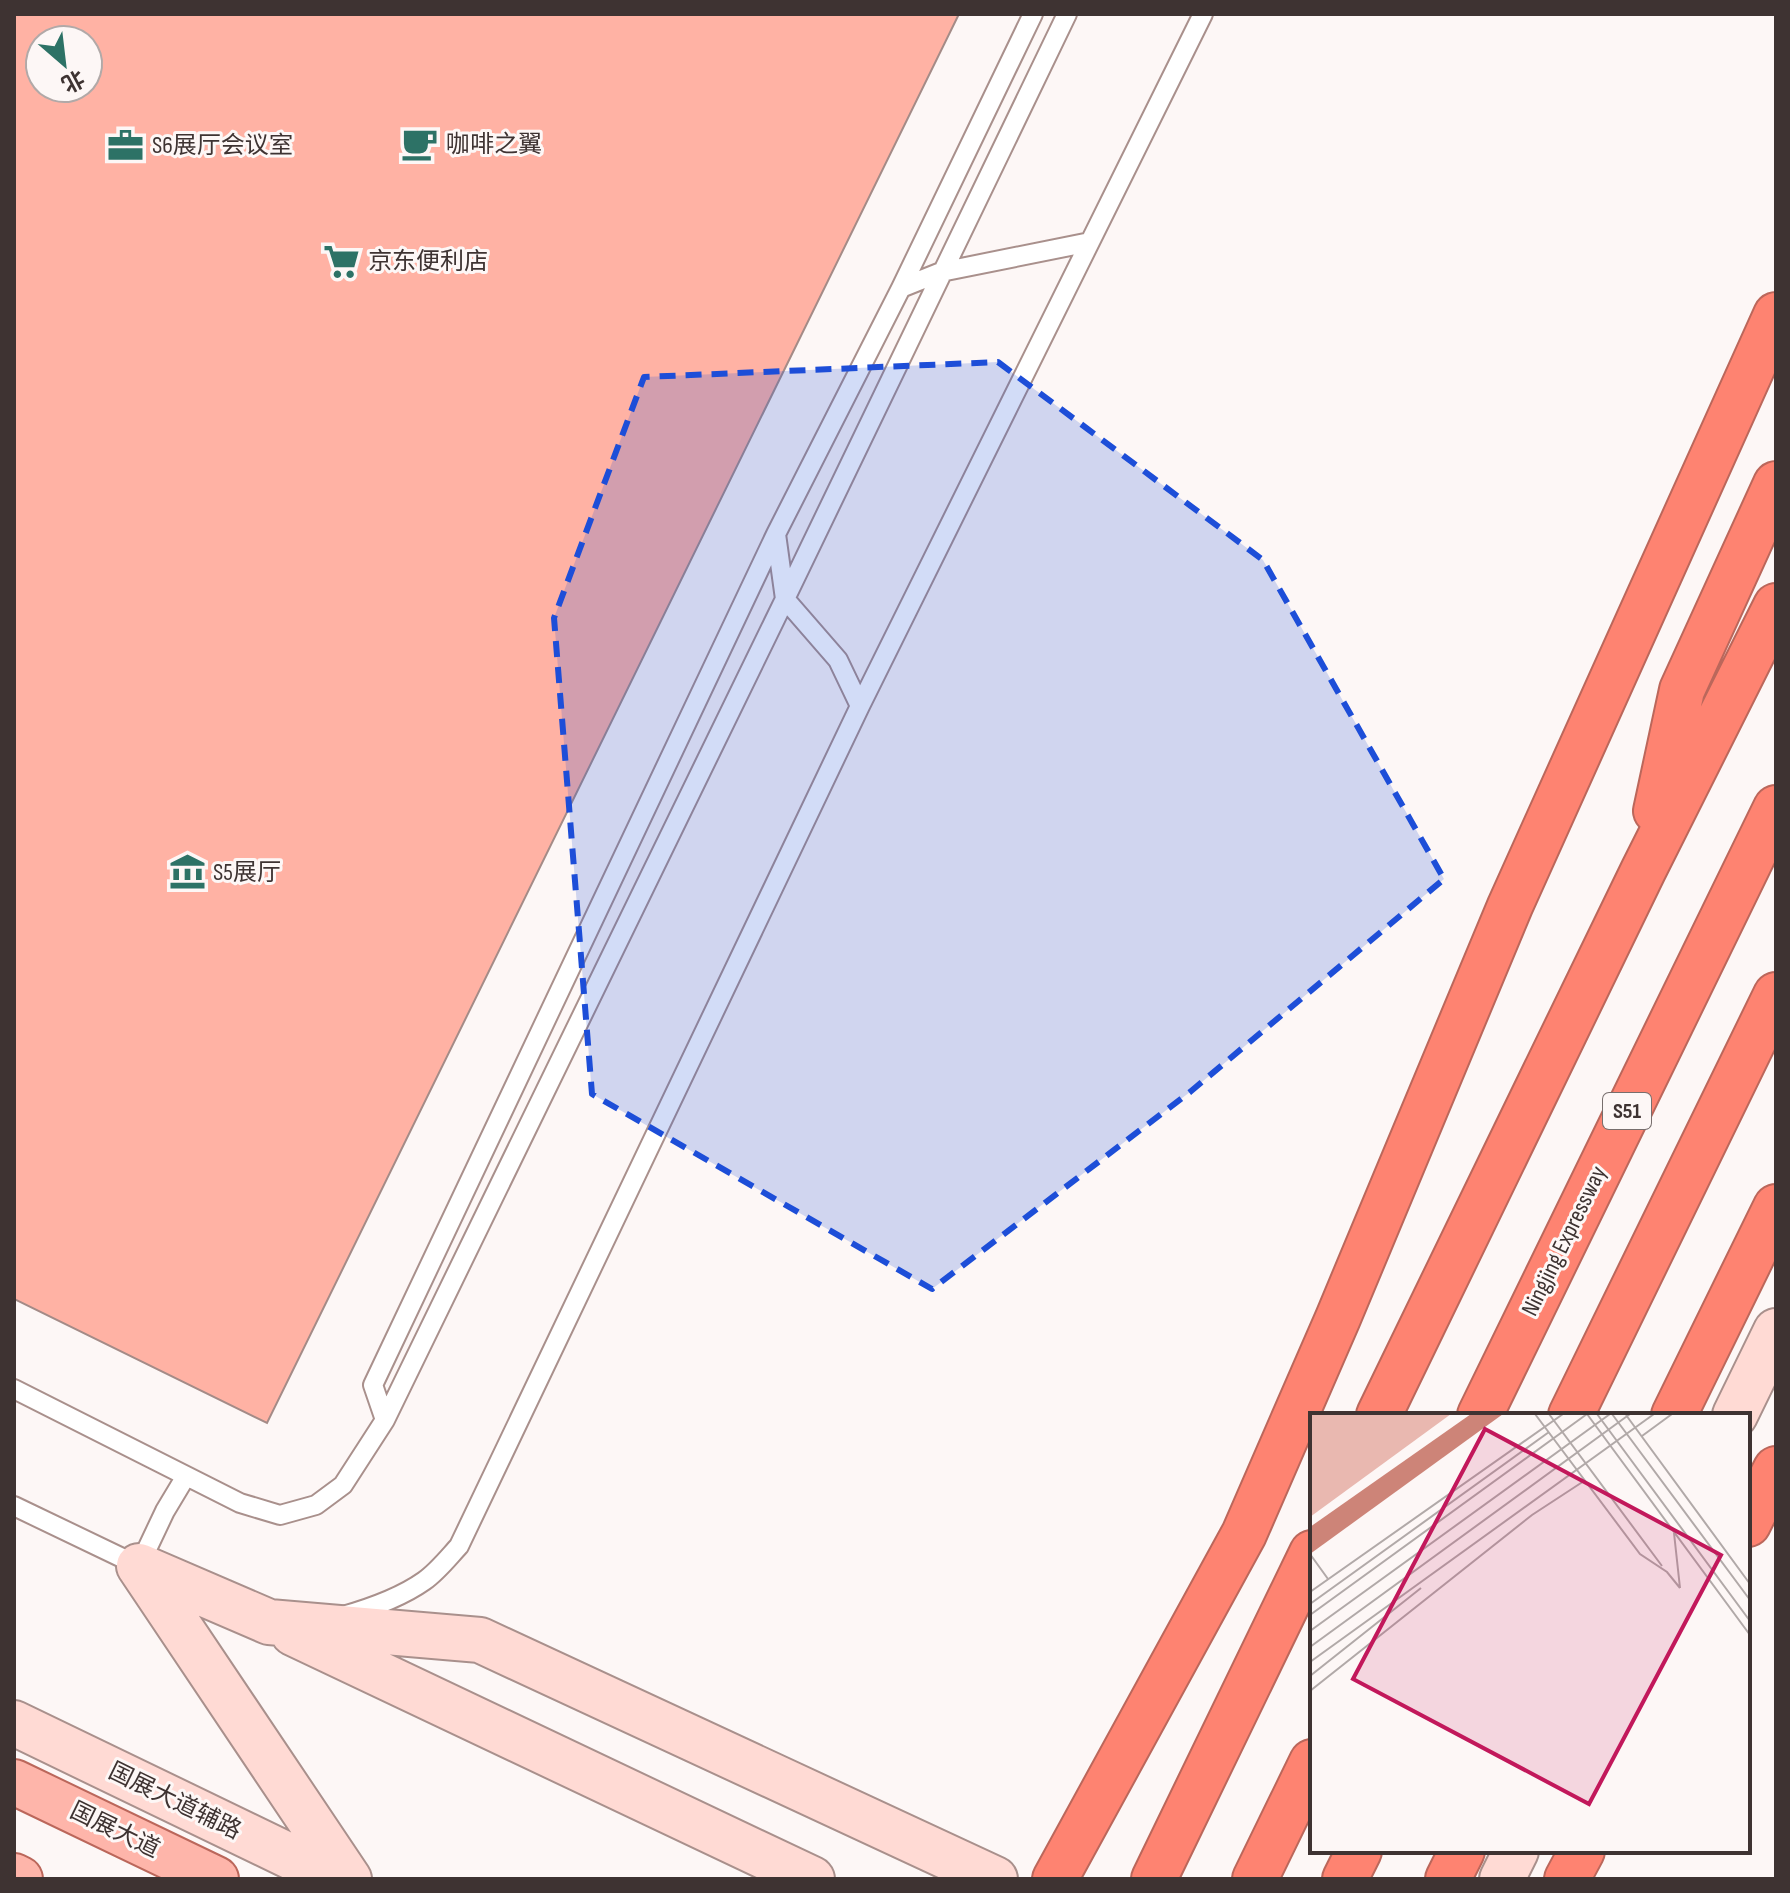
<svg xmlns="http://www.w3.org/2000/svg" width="1790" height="1893" font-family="'Sofia Sans Condensed','Noto Sans SC',sans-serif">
  <rect width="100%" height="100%" fill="#fdf7f6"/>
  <path fill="#ffb2a4" stroke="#a48b87" stroke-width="2" fill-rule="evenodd" d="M14 14H959L267 1423 14 1299ZM40 40H88V88H40Z"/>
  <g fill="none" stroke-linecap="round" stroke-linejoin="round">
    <defs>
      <path id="lane" d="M901 288 941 272 1090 242
        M776 534 785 599 838 660 860 706
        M14 1389 240 1503 280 1515 316 1505 343 1485 385 1420 785 599 1067 14
        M385 1420 373 1385 776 534 901 288 1033 14
        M14 1506 139 1566 165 1511 186 1476
        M343 1616C371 1608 400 1598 424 1581 437 1572 448 1558 459 1546L860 706 1203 14"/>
      <path id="secondary" d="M1735 1415 1776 1331
        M139 1566 269 1622 480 1640 995 1879
        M139 1566 349 1879
        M293 1633 812 1879
        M14 1723 337 1879
        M1502 1879 1516 1851"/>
      <path id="primary" d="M14 1782 216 1879
        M14 1876 20 1879"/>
      <path id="highway" d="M1656 811 1682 690 1776 484
        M1379 1415 1643 871 1776 606
        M1480 1415 1776 808
        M1571 1415 1776 995
        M1674 1415 1776 1207
        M1748 1524 1776 1469
        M1055 1879 1244 1534 1338 1318 1510 906 1776 315
        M1154 1879 1312 1553
        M1255 1879 1312 1762
        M1345 1879 1359 1851
        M1448 1879 1462 1851
        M1567 1879 1582 1851"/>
    </defs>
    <use href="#lane" stroke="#a9908c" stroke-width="22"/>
    <use href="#secondary" stroke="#a9908c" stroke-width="48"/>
    <use href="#primary" stroke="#bb675b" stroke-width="48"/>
    <use href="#highway" stroke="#bb675b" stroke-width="48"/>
    <use href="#lane" stroke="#fff" stroke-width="18"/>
    <use href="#secondary" stroke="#ffdad4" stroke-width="44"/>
    <use href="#primary" stroke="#feb5aa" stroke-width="44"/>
    <use href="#highway" stroke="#fe8371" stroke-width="44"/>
  </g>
  <path fill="#1d4ed8" fill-opacity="0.2" stroke="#1d4ed8" stroke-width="6" stroke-dasharray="16 10" stroke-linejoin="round" d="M998 362 1263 560 1444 879 1190 1092 932 1289 592 1094 554 618 644 377Z"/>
  <defs>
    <symbol id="cafe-bare" viewBox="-9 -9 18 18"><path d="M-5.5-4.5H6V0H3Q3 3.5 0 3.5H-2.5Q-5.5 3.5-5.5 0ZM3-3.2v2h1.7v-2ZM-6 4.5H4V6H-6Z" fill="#2d7266" stroke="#fdf7f6" stroke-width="2.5" paint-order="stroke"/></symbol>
    <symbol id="office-bare" viewBox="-9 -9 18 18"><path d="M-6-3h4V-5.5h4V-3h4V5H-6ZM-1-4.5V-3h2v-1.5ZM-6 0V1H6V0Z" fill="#2d7266" stroke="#fdf7f6" stroke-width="2.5" paint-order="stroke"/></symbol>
    <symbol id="supermarket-bare" viewBox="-9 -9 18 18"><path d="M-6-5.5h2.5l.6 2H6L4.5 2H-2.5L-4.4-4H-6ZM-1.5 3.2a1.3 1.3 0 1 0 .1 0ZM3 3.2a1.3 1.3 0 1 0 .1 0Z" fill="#2d7266" stroke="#fdf7f6" stroke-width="2.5" paint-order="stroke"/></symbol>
    <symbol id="museum-bare" viewBox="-9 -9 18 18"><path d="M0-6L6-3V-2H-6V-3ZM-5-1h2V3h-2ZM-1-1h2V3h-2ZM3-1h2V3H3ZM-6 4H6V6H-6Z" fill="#2d7266" stroke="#fdf7f6" stroke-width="2.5" paint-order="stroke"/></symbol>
  </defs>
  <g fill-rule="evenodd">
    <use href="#cafe-bare" x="394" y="118" width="51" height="51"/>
    <use href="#office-bare" x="100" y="120" width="51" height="51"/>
    <use href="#supermarket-bare" x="316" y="236" width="51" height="51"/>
    <use href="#museum-bare" x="162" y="846" width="51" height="51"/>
  </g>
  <g text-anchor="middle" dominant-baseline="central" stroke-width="6" stroke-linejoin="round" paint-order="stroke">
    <rect fill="#fdf7f6" stroke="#776e6d" stroke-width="2" x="1603" y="1093" width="48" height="36" rx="6"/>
    <g font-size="22" font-weight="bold" fill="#3e3332">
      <text x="1627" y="1111">S51</text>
    </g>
    <g font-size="24" fill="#3e3332" stroke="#fdf7f6" text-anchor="start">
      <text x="446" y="144">咖啡之翼</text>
      <text x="152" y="145">S6展厅会议室</text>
      <text x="368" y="261">京东便利店</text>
      <text x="213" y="872">S5展厅</text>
    </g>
    <g font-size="24" fill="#3e3332" stroke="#fdf7f6">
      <text transform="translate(1564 1241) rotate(-64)">Ningjing Expressway</text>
      <text transform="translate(175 1801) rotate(26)">国展大道辅路</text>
      <text transform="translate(115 1830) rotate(26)">国展大道</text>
    </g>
  </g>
  <g transform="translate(1310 1413)">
    <rect width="440" height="440" fill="#fdf7f6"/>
    <path d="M0 1H141L0 104Z" fill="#e9b8b0"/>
    <path d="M161 1H193L0 141V114Z" fill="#cd8478"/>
    <path fill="none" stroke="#b1a9a8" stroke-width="2" d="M225 1 330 141 357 159 370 175M239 1 352 153M277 1 440 222M287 1 440 208M302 1 440 187M316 2 440 171M332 23 362 1M364 120 370 175M0 141 18 166M0 179 253 1M0 191 239 19M0 202 277 1M0 218 300 1M0 234 320 1M0 249 344 1M0 263 111 175M0 278 222 102 274 68"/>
    <path fill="#c2185b" fill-opacity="0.15" stroke="#c2185b" stroke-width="4" d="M175 16 411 142 279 391 43 266Z"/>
    <rect width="440" height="440" fill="none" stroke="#3e3332" stroke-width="4"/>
  </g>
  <rect width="1790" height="1893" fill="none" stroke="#3e3332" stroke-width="32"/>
  <g transform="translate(64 64) rotate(152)"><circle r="38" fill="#fdf7f6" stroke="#b1a9a8" stroke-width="2"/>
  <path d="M0-6L14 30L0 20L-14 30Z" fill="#2d7266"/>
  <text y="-12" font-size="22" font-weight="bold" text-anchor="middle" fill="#3e3332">北</text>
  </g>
</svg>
